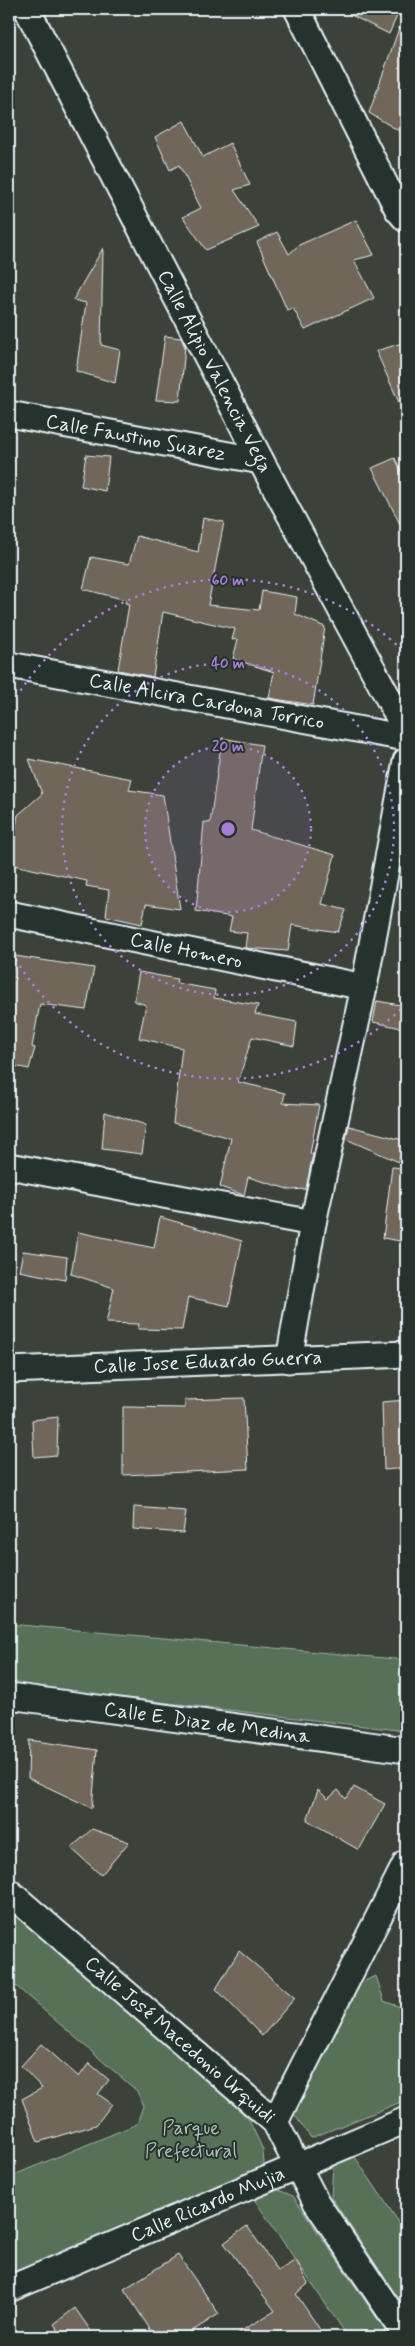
<svg xmlns="http://www.w3.org/2000/svg" width="415" height="2346" font-family="Mynerve,sans-serif">
  <rect width="100%" height="100%" fill="#3c423a"/>
  <filter id="ink" filterUnits="userSpaceOnUse"><feTurbulence type="fractalNoise" baseFrequency=".02" numOctaves="2"/><feDisplacementMap in="SourceGraphic" scale="10" xChannelSelector="R" yChannelSelector="G"/><feConvolveMatrix kernelMatrix="1 2 1 2 8 2 1 2 1" color-interpolation-filters="sRGB"/></filter>
  <g filter="url(#ink)">
    <path fill="#577158" stroke="#a0b1a8" d="M9 1624 406 1660V1731L9 1684Z
      M9 1904 212 2080 249 2120 263 2150 264 2164 251 2175 9 2275V2177L137 2124 143 2106 137 2091 9 1980Z
      M376 1976 384 2001 406 2009V2100L311 2138 294 2114 353 1986Z
      M355 2157 406 2233V2310L331 2197 333 2166Z
      M276 2189 293 2196 390 2337H348L252 2196Z"/>
    <path fill="#71665a" stroke="#e8f1f8" d="M339 9H400L389 34Z
      M403 17 406 18V135L369 113Z
      M184 121 203 157 230 143 250 185 234 190 259 227 206 250 183 217 201 208 179 165 170 170 155 137Z
      M356 220 374 255 354 260 374 298 305 330 293 308 287 310 257 242 277 232 289 254 299 245Z
      M103 248 101 345 120 350 115 383 76 371 86 303 73 300Z
      M165 336 181 338 185 347 180 401 156 400Z
      M406 342V418L376 351Z
      M86 455 109 457 105 491 81 486Z
      M395 458 406 481V536L372 468Z
      M203 518 224 522 208 605 259 610 262 591 297 597 295 614 325 627 313 705 269 698 274 672 233 659 238 639 232 640 235 629 163 612 153 677 118 670 129 604 125 603 126 600 83 589 91 557 129 564 137 536 198 552Z
      M222 738 262 745 251 830 335 855 322 904 346 910 338 932 292 925 288 951 245 948 247 933 229 931 232 917 196 911 204 822 210 823Z
      M29 759 132 779 129 790 163 795 180 909 146 904 142 924 106 916 109 890 86 886 87 881 9 864 18 815 42 794Z
      M15 956 94 968 86 1010 40 1004 32 1047 35 1048 29 1069 9 1065V981Z
      M139 972 177 979 176 983 215 990 214 998 258 1005 255 1014 297 1022 294 1046 252 1037 238 1082 285 1093 283 1103 319 1105 310 1154H313L306 1189 291 1190 248 1177 244 1195 220 1187 231 1138 173 1123 182 1048 139 1038 146 1005 134 1001Z
      M377 1001 406 1006V1029L373 1022Z
      M105 1112 146 1125 142 1154 102 1149Z
      M349 1126 403 1140 399 1162 346 1139Z
      M392 1167 406 1168V1242L383 1238Z
      M160 1217 242 1241 229 1306 188 1297 182 1330 138 1329 139 1324 106 1323 114 1288 71 1274 78 1232 154 1248Z
      M23 1251 67 1257 65 1280 19 1271Z
      M244 1398 248 1469 123 1475V1407L185 1408V1400Z
      M406 1400V1468L384 1470 382 1402Z
      M58 1417 57 1455 34 1457 32 1420Z
      M134 1507 186 1511 183 1533 133 1529Z
      M29 1740 97 1750 92 1808 28 1778Z
      M354 1787 385 1804 359 1850 307 1820 318 1790 328 1799 338 1790 346 1799Z
      M92 1829 129 1842 101 1875 71 1848Z
      M239 1951 295 1998 262 2036 216 1989Z
      M41 2044 79 2077 89 2063 109 2080 98 2094 112 2104 96 2125 38 2142 22 2099 42 2088 21 2066Z
      M247 2226 278 2271 296 2260 308 2284 296 2294 325 2337H231L275 2311 224 2243Z
      M178 2255 219 2314 183 2337H155L124 2289Z
      M75 2308 95 2337H63L54 2324Z"/>
    <g fill="none" stroke-linecap="round" stroke-linejoin="round">
      <defs>
        <g id="minor">
          <path id="s1" d="M27 9 261 461 406 731"/>
          <path d="M297 9 398 210 406 219"/>
          <path id="s2" d="M9 414 261 461"/>
          <path id="s3" d="M9 665 406 738"/>
          <path id="s4" d="M9 914 364 987"/>
          <path d="M9 1166 313 1223"/>
          <path d="M289 1360 313 1223 364 987 406 761"/>
          <path id="s5" d="M9 1370 406 1354"/>
          <path id="s6" d="M9 1696 406 1750"/>
          <path id="s7" d="M9 1892 275 2122 316 2202 406 2335"/>
          <path d="M275 2122 406 1863"/>
          <path id="s8" d="M9 2289 406 2120"/>
        </g>
      </defs>
      <use href="#minor" stroke="#e8f1f8" stroke-width="29"/>
      <use href="#minor" stroke="#26332d" stroke-width="25"/>
    </g>
  </g>
  <circle cx="228" cy="829" r="83" fill="#a77bd6" fill-opacity=".12"/>
  <g fill="none" stroke="#a77bd6" stroke-width="2.5" stroke-dasharray="2.5 5">
    <circle cx="228" cy="829" r="83"/>
    <circle cx="228" cy="829" r="166"/>
    <path d="M406 1004A249 249 0 0 1 9 948M9 710A249 249 0 0 1 406 654"/>
  </g>
  <g text-anchor="middle" dominant-baseline="central" stroke-width="4" stroke-linejoin="round" paint-order="stroke">
    <g font-size="20" fill="#e8f1f8" stroke="#26332d">
      <text stroke="none"><textPath href="#s1" startOffset="408">Calle Alipio Valencia Vega</textPath></text>
      <text stroke="none"><textPath href="#s2" startOffset="129">Calle Faustino Suarez</textPath></text>
      <text stroke="none"><textPath href="#s3" startOffset="201">Calle Alcira Cardona Torrico</textPath></text>
      <text stroke="none"><textPath href="#s4" startOffset="181">Calle Homero</textPath></text>
      <text stroke="none"><textPath href="#s5" startOffset="199">Calle Jose Eduardo Guerra</textPath></text>
      <text stroke="none"><textPath href="#s6" startOffset="200">Calle E. Diaz de Medina</textPath></text>
      <text stroke="none"><textPath href="#s7" startOffset="226">Calle José Macedonio Urquidi</textPath></text>
      <text stroke="none"><textPath href="#s8" startOffset="216">Calle Ricardo Mujia</textPath></text>
    </g>
    <g font-size="20" fill="#aebeb8" stroke="#26332d">
      <text x="191" y="2128">Parque<tspan x="191" dy="23">Prefectural</tspan></text>
    </g>
  </g>
  <circle cx="228" cy="829" r="8" fill="#a77bd6" stroke="#26332d" stroke-width="2.5"/>
  <g font-size="15" text-anchor="middle" font-weight="bold" fill="#a77bd6" stroke="#26332d" stroke-width="4" stroke-linejoin="round" paint-order="stroke">
    <text x="228" y="585">60 m</text>
    <text x="228" y="668">40 m</text>
    <text x="228" y="751">20 m</text>
  </g>
  <rect width="415" height="2346" fill="none" stroke="#26332d" stroke-width="30"/>
  <rect x="15" y="15" width="385" height="2316" fill="none" stroke="#e8f1f8" stroke-width="2" filter="url(#ink)"/>
</svg>
